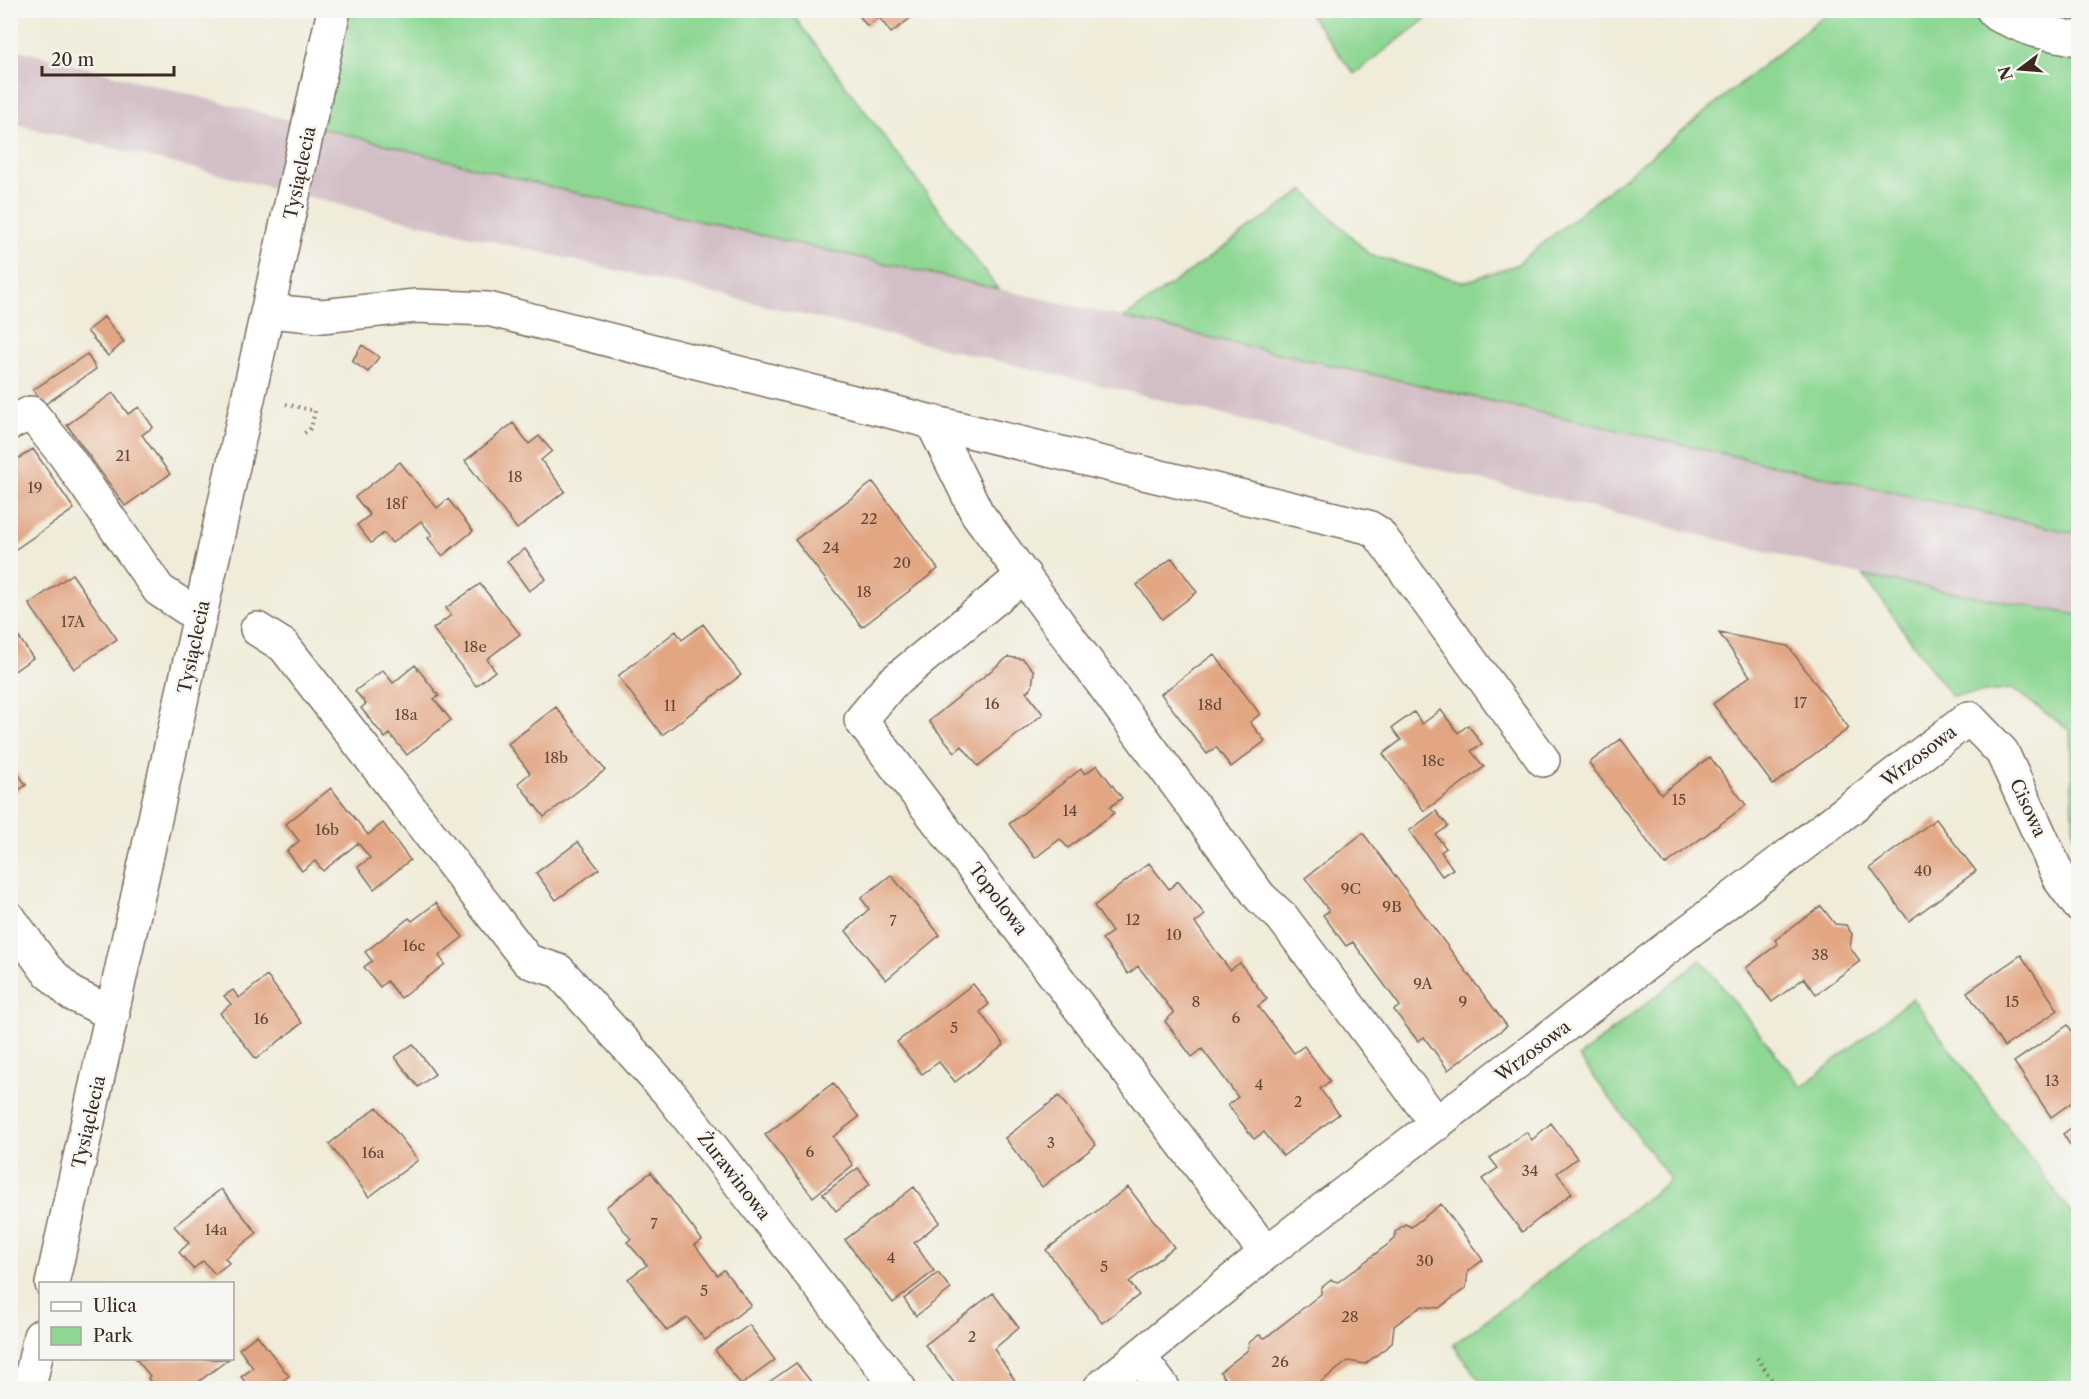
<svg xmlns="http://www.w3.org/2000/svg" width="2089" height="1399" font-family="'Libre Caslon Text',serif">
  <rect width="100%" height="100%" fill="#f6f6f2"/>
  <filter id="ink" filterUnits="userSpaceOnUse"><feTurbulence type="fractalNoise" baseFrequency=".0167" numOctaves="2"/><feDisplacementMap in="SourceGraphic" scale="12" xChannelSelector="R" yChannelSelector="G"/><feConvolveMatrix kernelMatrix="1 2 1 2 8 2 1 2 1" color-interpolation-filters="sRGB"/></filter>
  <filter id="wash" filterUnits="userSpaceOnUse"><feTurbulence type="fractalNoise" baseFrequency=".008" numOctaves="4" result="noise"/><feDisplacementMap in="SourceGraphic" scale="24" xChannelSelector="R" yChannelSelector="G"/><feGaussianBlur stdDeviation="1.35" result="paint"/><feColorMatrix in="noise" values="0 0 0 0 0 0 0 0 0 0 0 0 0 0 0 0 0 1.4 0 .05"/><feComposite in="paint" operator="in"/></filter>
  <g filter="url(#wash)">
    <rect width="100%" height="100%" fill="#f0ecd9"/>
    <path fill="#d2bec5" d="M10 48 554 188 2078 534V615L1864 576 1150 397 362 210 11 123Z"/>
    <path fill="#8dd793" stroke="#648058" stroke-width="1.5" d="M334 11H790L998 289 554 188 310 125Z
      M1307 11H1436L1354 74Z
      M1830 11H2078V534L1124 318 1304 190 1370 255 1464 282 1516 265Z
      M1864 576 2078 615V864L2075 867 2070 731 2013 689 1951 696Z
      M1701 960 1802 1087 1912 998 2078 1222V1388H1486L1453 1345 1671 1180 1579 1057Z"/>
    <g id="blocks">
      <path fill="#e2a683" d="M855 10H921L891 33 879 17 867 26Z
        M104 317 124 342 108 356 87 331Z
        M362 345 379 357 368 372 352 361Z
        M87 354 96 369 44 405 33 390Z
        M113 393 128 414 139 407 153 427 142 435 170 474 125 506 67 425Z
        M513 423 529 444 539 436 552 451 541 460 565 491 517 529 465 461Z
        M33 449 74 509 10 553V464Z
        M400 462 437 508 448 499 473 531 442 556 428 538 432 535 421 521 392 543 384 533 371 543 357 525 370 515 355 497Z
        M873 482 938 569 862 627 795 540Z
        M525 549 546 579 529 591 507 561Z
        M1172 558 1197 592 1162 619 1137 585Z
        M72 574 117 639 74 669 29 604Z
        M480 584 520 634 487 659 495 671 476 686 433 629 451 615 446 608Z
        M10 624 33 658 10 674Z
        M703 624 741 675 662 735 618 676 676 631 682 640Z
        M1719 633 1788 646 1849 728 1773 785 1713 704 1750 676Z
        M1214 654 1260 714 1250 722 1265 741 1231 767 1216 747 1207 754 1161 694Z
        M1008 657 1023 659 1034 671 1032 687 1026 692 1043 714 978 766 962 746 955 752 929 721Z
        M415 665 439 696 434 699 451 720 407 755 390 734 385 738 361 708 366 704 355 691 383 670 393 683Z
        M556 707 605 770 544 817 518 783 530 773 508 744Z
        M1441 710 1458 733 1468 725 1482 744 1471 751 1484 767 1424 811 1383 754 1401 740 1392 728 1414 712 1422 724Z
        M1621 739 1661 794 1710 757 1746 805 1665 865 1589 763Z
        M10 762 26 785 10 796Z
        M1097 765 1122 798 1110 807 1114 813 1068 848 1060 839 1035 858 1009 824 1081 769 1085 774Z
        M331 788 368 835 383 823 410 860 374 889 358 867 370 858 358 843 323 871 315 861 302 871 287 851 299 841 286 824Z
        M1436 811 1448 826 1436 835 1446 848 1441 852 1453 869 1442 876 1409 831Z
        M1936 819 1976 871 1909 921 1870 868Z
        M1363 833 1507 1026 1448 1070 1424 1037 1418 1041 1406 1026 1394 1010 1400 1006 1353 942 1346 946 1323 915 1329 911 1305 878Z
        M578 842 599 869 556 900 536 873Z
        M1149 863 1169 889 1178 881 1181 885 1205 915 1195 923 1230 970 1240 963 1267 999 1258 1006 1294 1053 1304 1046 1330 1081 1320 1089 1339 1114 1283 1156 1264 1132 1254 1139 1228 1105 1238 1097 1219 1071 1202 1049 1192 1057 1165 1021 1174 1013 1155 988 1138 966 1128 974 1102 939 1112 932 1094 906Z
        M891 875 940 935 886 980 846 931 869 909 861 898Z
        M436 903 463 937 439 956 445 964 401 998 387 981 380 987 364 967 372 961 365 952 409 918 412 921Z
        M1821 906 1835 924 1846 925 1852 934 1850 947 1860 961 1816 994 1804 978 1772 1002 1746 968 1778 944 1775 940Z
        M2021 955 2058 1010 2004 1047 1967 992Z
        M267 976 302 1023 256 1059 220 1013 231 1004 224 996 233 990 239 998Z
        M973 984 989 1004 980 1012 1004 1045 955 1082 939 1062 922 1074 897 1042Z
        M2068 1025 2078 1040V1098L2051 1117 2014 1062Z
        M413 1044 435 1074 418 1087 395 1057Z
        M833 1083 859 1117 833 1137 853 1165 813 1197 765 1135Z
        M1059 1096 1096 1145 1042 1187 1005 1138Z
        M377 1107 418 1160 369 1197 329 1144Z
        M1551 1123 1577 1158 1557 1173 1572 1193 1522 1232 1482 1179 1498 1168 1490 1158 1526 1132 1532 1140Z
        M2078 1123V1157L2063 1134Z
        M858 1168 870 1184 836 1211 823 1194Z
        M651 1172 702 1240 695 1245 717 1275 724 1270 751 1305 705 1340 687 1317 667 1331 628 1279 647 1265 627 1242 631 1239 606 1207Z
        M914 1187 940 1222 914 1243 934 1271 893 1303 845 1240Z
        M1128 1187 1174 1247 1129 1282 1139 1295 1102 1323 1046 1250Z
        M221 1189 257 1233 225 1258 229 1263 215 1274 203 1261 193 1269 179 1252 189 1243 174 1226Z
        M1441 1204 1483 1260 1468 1271 1466 1288 1439 1308 1422 1306 1394 1326 1392 1343 1365 1364 1348 1361 1321 1382 1320 1388H1231L1220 1372 1248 1350 1249 1343 1259 1335 1265 1338 1321 1294V1288L1331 1280 1338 1282 1395 1239V1232L1405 1224 1411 1227Z
        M938 1273 951 1289 916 1316 904 1299Z
        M993 1293 1019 1328 994 1349 1020 1388H958L925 1345Z
        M749 1325 775 1360 741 1385 715 1350Z
        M257 1335 289 1376 272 1388H250L241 1377 253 1368 239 1349Z
        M136 1359H229L190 1388H160L157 1385 154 1387 148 1378 150 1376Z
        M796 1363 816 1388H761Z"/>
    </g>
  </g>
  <g filter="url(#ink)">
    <use href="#blocks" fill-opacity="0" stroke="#7a6e5f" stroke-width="1.5"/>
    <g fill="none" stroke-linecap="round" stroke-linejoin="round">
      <defs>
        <path id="minor" d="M1993 10 1997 15 2033 30 2078 39
          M269 311 322 316 416 306 488 309 932 422 1368 527 1378 533 1543 760
          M932 422 977 513 1260 897 1282 917 1437 1124
          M10 423 31 413 65 455 159 590 200 617
          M1024 575 891 684 861 720 1266 1253
          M257 629 284 646 528 961 559 971 671 1095 899 1388
          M10 919 46 969 72 994 113 1014
          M52 1284 334 10
          M1140 1358 1163 1388
          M29 1388 40 1336
          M1100 1388 1266 1253 1969 718 2002 752 2061 881 2078 904"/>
      </defs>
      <use href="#minor" stroke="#7a6e5f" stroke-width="36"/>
      <path stroke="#7a6e5f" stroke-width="4" stroke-dasharray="1.5 4.5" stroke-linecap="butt" d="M286 404 315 411 311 428 302 435
        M1757 1358 1778 1388"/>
      <use href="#minor" stroke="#fff" stroke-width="33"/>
    </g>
  </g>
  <g text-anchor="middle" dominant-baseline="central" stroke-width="5" stroke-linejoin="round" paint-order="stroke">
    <g font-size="15" fill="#654937">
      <text x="123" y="455">21</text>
      <text x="515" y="476">18</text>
      <text x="35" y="487">19</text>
      <text x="396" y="503">18f</text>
      <text x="869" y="518">22</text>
      <text x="831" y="547">24</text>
      <text x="902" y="562">20</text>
      <text x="864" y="591">18</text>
      <text x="73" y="621">17A</text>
      <text x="475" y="646">18e</text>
      <text x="1800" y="702">17</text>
      <text x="992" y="703">16</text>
      <text x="1210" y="704">18d</text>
      <text x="670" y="705">11</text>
      <text x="406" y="714">18a</text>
      <text x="556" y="757">18b</text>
      <text x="1433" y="760">18c</text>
      <text x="1679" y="799">15</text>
      <text x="1070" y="810">14</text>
      <text x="327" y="829">16b</text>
      <text x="1923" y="870">40</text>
      <text x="1351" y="888">9C</text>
      <text x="1392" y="906">9B</text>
      <text x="1133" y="919">12</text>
      <text x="893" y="920">7</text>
      <text x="1174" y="934">10</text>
      <text x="414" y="945">16c</text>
      <text x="1820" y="954">38</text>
      <text x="1423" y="983">9A</text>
      <text x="1196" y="1001">8</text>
      <text x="1463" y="1001">9</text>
      <text x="2012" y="1001">15</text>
      <text x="1236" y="1017">6</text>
      <text x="261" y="1018">16</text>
      <text x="954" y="1027">5</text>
      <text x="2052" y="1080">13</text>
      <text x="1259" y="1084">4</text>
      <text x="1298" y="1101">2</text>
      <text x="1051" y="1142">3</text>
      <text x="810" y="1151">6</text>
      <text x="373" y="1152">16a</text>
      <text x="1530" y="1170">34</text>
      <text x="654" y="1223">7</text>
      <text x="216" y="1229">14a</text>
      <text x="891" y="1257">4</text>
      <text x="1425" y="1260">30</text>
      <text x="1104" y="1266">5</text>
      <text x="704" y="1290">5</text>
      <text x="1350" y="1316">28</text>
      <text x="972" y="1336">2</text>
      <text x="1280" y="1361">26</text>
    </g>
    <g font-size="18" fill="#3b2a1e" stroke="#f6f6f2">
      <text transform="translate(300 173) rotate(-78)">Tysiąclecia</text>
      <text transform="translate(194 647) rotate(-78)">Tysiąclecia</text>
      <text transform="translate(1919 756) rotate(-37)">Wrzosowa</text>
      <text transform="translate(2028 808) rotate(65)">Cisowa</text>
      <text transform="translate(998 899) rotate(53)">Topolowa</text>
      <text transform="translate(1533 1051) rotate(-37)">Wrzosowa</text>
      <text transform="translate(89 1122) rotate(-77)">Tysiąclecia</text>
      <text transform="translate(734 1176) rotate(52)">Żurawinowa</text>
    </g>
  </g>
  <rect width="2089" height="1399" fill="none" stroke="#f6f6f2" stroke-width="36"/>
  <rect x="39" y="1282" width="195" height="78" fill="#f6f6f2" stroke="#aba49d" stroke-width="1.5"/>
  <rect x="51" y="1302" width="30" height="9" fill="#ffffff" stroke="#aba49d" stroke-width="1.5"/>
  <text x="93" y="1312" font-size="18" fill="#3b2a1e">Ulica</text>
  <rect x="51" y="1327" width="30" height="18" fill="#8dd793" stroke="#aba49d" stroke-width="1.5"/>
  <text x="93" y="1342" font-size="18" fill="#3b2a1e">Park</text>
  <g transform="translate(2020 69) rotate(254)" stroke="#f6f6f2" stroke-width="4.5" paint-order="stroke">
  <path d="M0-4.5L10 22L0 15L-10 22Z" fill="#3b2a1e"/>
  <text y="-9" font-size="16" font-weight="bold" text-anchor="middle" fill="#3b2a1e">N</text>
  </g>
  <path d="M42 66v9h132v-9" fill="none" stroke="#3b2a1e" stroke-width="3"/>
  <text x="51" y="66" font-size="18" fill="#3b2a1e" stroke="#f6f6f2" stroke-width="4.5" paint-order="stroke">20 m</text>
</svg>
